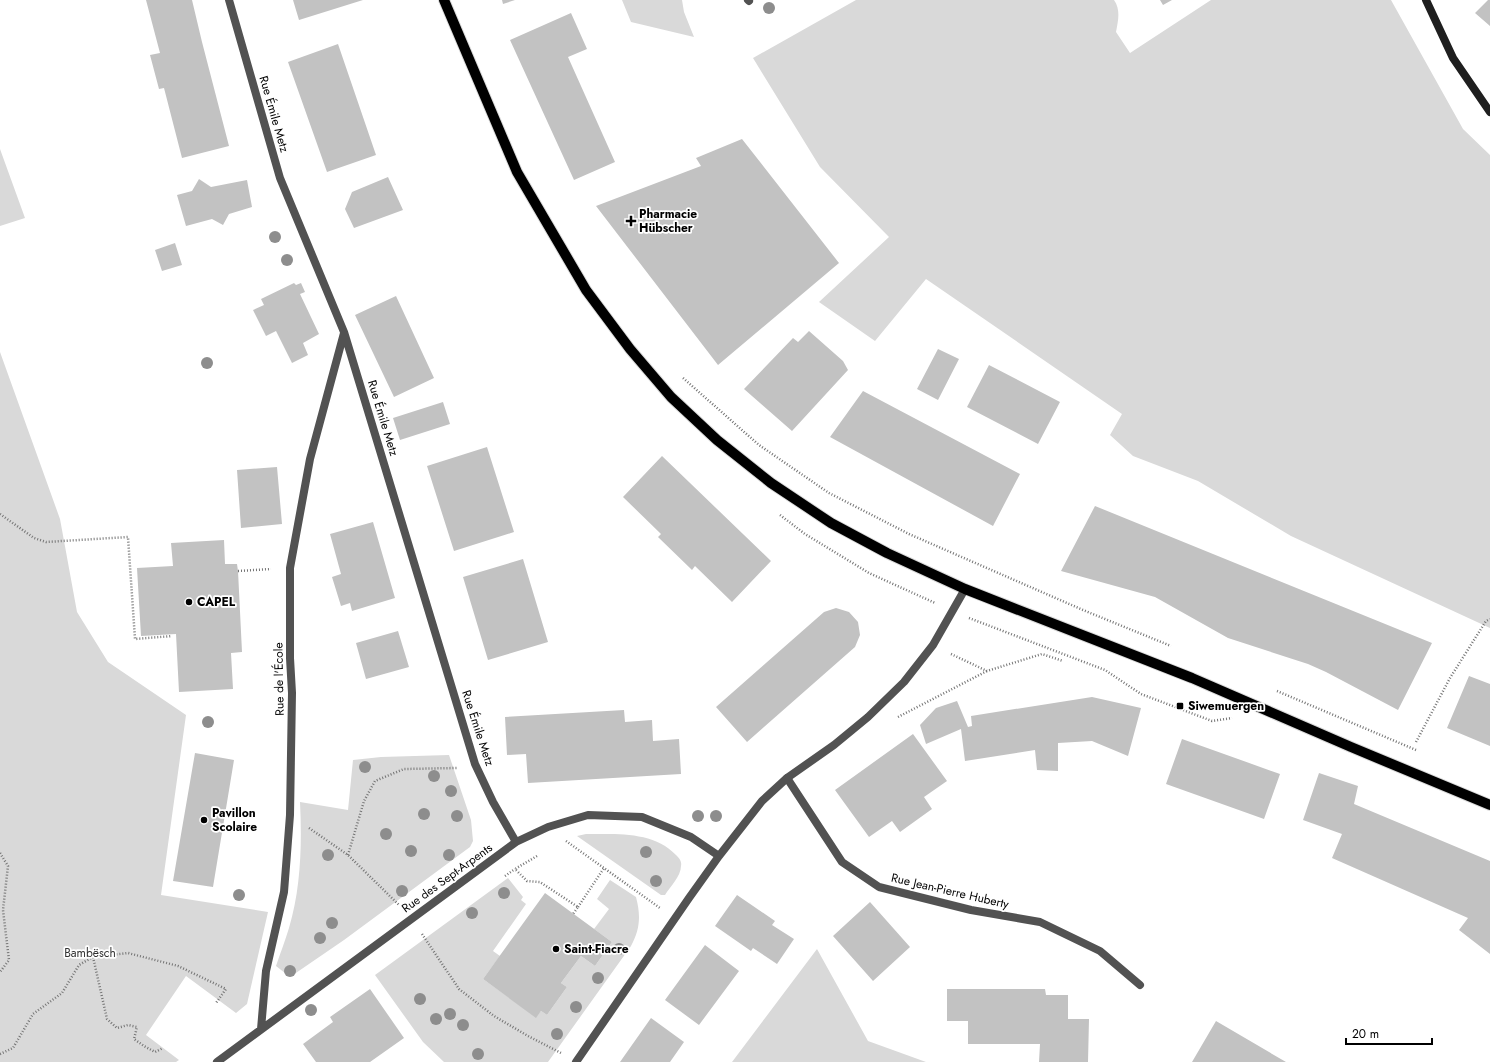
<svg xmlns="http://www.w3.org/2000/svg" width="1490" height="1062" font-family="Jost,sans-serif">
  <rect width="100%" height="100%" fill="#fff"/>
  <path fill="#d9d9d9" d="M622 0H682L684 12 694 37 631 22Z
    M856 0H1114C1121 10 1118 21 1116 32L1130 53 1211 0H1391L1463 129 1490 155V628L1291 536 1198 481 1133 456 1110 435 1122 414 926 279 875 341 819 302 889 237 820 167 753 58Z
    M0 149 25 218 0 226Z
    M0 352 60 519 77 612 108 662 186 715 161 895 268 912 247 1004 236 1013 186 976 146 1035 179 1060 176 1062H0Z
    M449 755 471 820 473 841 470 847 344 940 290 977 276 966C280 954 285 941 289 928 301 888 302 844 300 802L348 810 353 760 381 757Z
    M586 834C616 834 654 831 676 855 679 858 682 861 681 866 681 876 670 887 665 895H661L577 836Z
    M508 878 523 897 521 900 526 904 493 951 500 956 483 979 536 1017 541 1011 547 1015 567 987 561 983 581 956 595 966 612 942 594 929 609 909 597 899 610 880 636 897C641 916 640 929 631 946L548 1062H444L423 1042 375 975Z
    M817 949 868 1041 926 1062H732Z"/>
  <path fill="#c2c2c2" d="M146 0H192L202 42 229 146 182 158 164 88 159 89 150 55 160 53Z
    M293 0H363L299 20Z
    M502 0H515L503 4Z
    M1160 0H1172L1163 5Z
    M1488 0H1490V26L1475 13Z
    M571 13 587 49 568 57 615 162 574 180 510 40Z
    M338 44 376 155 327 172 288 62Z
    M742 139 839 263 718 365 596 206 701 166 696 158Z
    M388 177 403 210 354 228 345 209 352 192Z
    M199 179 211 187 247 180 252 207 229 214 223 225 212 219 186 226 177 195 192 191Z
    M175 243 182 265 162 271 155 250Z
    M294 283 296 285 301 283 305 292 300 294 319 334 303 343 308 355 292 363 276 331 266 336 253 310 264 305 261 299Z
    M396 296 434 378 394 397 355 315Z
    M809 331 843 361 848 370 792 431 744 389 793 338 798 342Z
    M938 349 959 359 938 400 917 389Z
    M989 365 1060 402 1038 444 967 407Z
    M863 391 1020 474 993 526 830 437Z
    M443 402 450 424 400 440 393 418Z
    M487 447 514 532 454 551 427 466Z
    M662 456 771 561 732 602 695 566 692 570 658 537 661 534 623 497Z
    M277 467 282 524 241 528 237 470Z
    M1095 506 1432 643 1398 710 1326 672 1308 664 1228 638 1155 597 1061 571Z
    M373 522 395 598 352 611 350 603 341 606 332 577 341 574 330 534Z
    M224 540 225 564H237L238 571 242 652 231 653 233 689 179 692 176 634 141 636 137 568 173 566 171 543Z
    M523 559 548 642 488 660 463 577Z
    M836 608 849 612 858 622 860 635 855 647 747 742 716 707 824 612Z
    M398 631 409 667 366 679 356 643Z
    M1469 676 1490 684V746L1447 728Z
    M1092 697 1141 708 1128 756 1092 741 1058 743V771L1037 770 1035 750 965 761 961 729 926 744 920 725 936 708 957 701 968 727 972 726 971 716Z
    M624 710 625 722 652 720 653 741 679 739 681 774 528 783 526 754 507 755 505 717Z
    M913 734 947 781 924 797 932 809 900 832 892 821 869 837 835 790Z
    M1182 739 1280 774 1264 819 1166 784Z
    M195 753 234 760 213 887 173 881Z
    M1319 773 1358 786 1354 804 1490 861V954L1459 930 1468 918 1332 858 1342 834 1303 820Z
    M545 893 612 942 595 966 581 956 561 983 567 987 547 1015 541 1011 536 1018 483 979Z
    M737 895 775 921 772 925 794 939 777 964 753 948 751 951 715 926Z
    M870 902 910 947 873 981 833 936Z
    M705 945 739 971 699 1025 665 1000Z
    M370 989 404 1038 370 1062H316L303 1044 333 1022 330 1017Z
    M947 989H1045L1046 995H1068V1019H1089L1088 1062H1039L1040 1044H968V1021H947Z
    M651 1018 684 1042 670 1062H620Z
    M1216 1021 1286 1062H1192Z"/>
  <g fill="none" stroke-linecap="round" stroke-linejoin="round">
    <defs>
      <path id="primary" d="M444 0 517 172 586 290 630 349 671 397 717 440 771 483 831 523 887 553 965 589 1192 678 1351 747 1490 805"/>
    </defs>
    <use href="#primary" stroke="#dbdbdb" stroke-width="12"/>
    <path stroke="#747474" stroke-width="2.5" stroke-dasharray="1 2" stroke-linecap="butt" d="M683 378 759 445 829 493 909 534 1083 610 1171 646
      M0 514 34 538 46 542 128 537 135 639 172 636
      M780 515 805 534 869 573 935 603
      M238 571 271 569
      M969 618 1105 670 1141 694 1212 721 1232 718
      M951 654 987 671 1042 654 1063 661
      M1277 691 1416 750
      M898 717 987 671
      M1416 742 1450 678 1486 621 1490 619
      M309 828 348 855 399 905
      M566 841 660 908
      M0 853 8 866 3 910 9 960 0 972
      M348 855 364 801 375 781 404 769 457 768
      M537 856 515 869 527 881 540 882 578 907 573 914
      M505 876 515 869
      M578 907 604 868
      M422 934 459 989 494 1016 528 1036 561 1053
      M93 957 107 1019 117 1028 128 1025 137 1027 134 1039 144 1046 155 1052 163 1048
      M0 1054 13 1048 33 1014 62 993 79 965 93 957 128 953 178 966 226 989 216 1003"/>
    <path stroke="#525252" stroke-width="8" d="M787 778 842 862 879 887 971 910 1040 922 1100 951 1140 985"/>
    <path stroke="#525252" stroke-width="8" d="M229 0 280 178 344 332 475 764 493 802 516 842
      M748 0 749 1
      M261 1029 266 971 284 892 290 815 292 693 290 658V568L310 459 344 333
      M217 1062 516 842 548 827 588 815 642 817 691 837 719 856
      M576 1062 689 898 719 856 762 801 787 778 834 745 868 717 904 682 933 645 965 589"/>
    <path stroke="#1f1f1f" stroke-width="8" d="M1426 0 1453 58 1490 112"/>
    <use href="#primary" stroke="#000" stroke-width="10"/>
  </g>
  <g fill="#8d8d8d">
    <circle cx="769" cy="8" r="6"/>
    <circle cx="275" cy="237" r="6"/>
    <circle cx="287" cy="260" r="6"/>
    <circle cx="207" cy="363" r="6"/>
    <circle cx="208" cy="722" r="6"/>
    <circle cx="365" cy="767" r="6"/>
    <circle cx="434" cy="776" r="6"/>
    <circle cx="451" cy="791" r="6"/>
    <circle cx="424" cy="814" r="6"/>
    <circle cx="457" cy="816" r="6"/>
    <circle cx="698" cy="816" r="6"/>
    <circle cx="716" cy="816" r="6"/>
    <circle cx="386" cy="834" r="6"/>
    <circle cx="411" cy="851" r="6"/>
    <circle cx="646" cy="852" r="6"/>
    <circle cx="328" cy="855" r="6"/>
    <circle cx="449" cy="855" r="6"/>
    <circle cx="656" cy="881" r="6"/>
    <circle cx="402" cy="891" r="6"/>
    <circle cx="504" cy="893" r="6"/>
    <circle cx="239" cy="895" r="6"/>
    <circle cx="472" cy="913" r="6"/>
    <circle cx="332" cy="923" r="6"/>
    <circle cx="320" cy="938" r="6"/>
    <circle cx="619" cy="949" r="6"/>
    <circle cx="290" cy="971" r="6"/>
    <circle cx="598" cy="978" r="6"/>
    <circle cx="420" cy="999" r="6"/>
    <circle cx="576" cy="1007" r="6"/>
    <circle cx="311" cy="1010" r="6"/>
    <circle cx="450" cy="1014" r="6"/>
    <circle cx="436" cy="1019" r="6"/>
    <circle cx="463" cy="1025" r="6"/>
    <circle cx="557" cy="1034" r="6"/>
    <circle cx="478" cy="1054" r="6"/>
  </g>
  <g fill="#000" stroke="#fff" stroke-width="1.5">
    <path d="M629 215h4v4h4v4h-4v4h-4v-4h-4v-4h4z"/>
    <circle cx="189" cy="602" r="4"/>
    <rect x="1176" y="702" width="8" height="8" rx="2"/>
    <circle cx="204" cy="820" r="4"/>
    <circle cx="556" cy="949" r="4"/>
  </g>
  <g text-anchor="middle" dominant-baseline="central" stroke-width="3.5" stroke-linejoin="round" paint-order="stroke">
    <g font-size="12" fill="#000" stroke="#fff">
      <text transform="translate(274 114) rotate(74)">Rue Émile Metz</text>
      <text transform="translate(383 418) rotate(73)">Rue Émile Metz</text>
      <text transform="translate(279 679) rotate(-91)">Rue de l'École</text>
      <text transform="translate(478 728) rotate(72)">Rue Émile Metz</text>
      <text transform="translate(447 878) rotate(-36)">Rue des Sept-Arpents</text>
      <text transform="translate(950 891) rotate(13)">Rue Jean-Pierre Huberty</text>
    </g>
    <g font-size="12" font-weight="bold" fill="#000" stroke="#fff" text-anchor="start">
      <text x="639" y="214">Pharmacie<tspan x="639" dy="14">Hübscher</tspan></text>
      <text x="197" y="602">CAPEL</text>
      <text x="1188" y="706">Siwemuergen</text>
      <text x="212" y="813">Pavillon<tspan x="212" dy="14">Scolaire</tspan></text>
      <text x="564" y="949">Saint-Fiacre</text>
    </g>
    <g font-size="12" fill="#303030" stroke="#fff">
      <text x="90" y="953">Bambësch</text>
    </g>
  </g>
  <path d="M1346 1038v6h86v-6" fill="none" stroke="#000000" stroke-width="2"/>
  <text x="1352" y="1038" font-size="12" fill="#000000" stroke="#ffffff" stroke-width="3" paint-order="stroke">20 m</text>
</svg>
